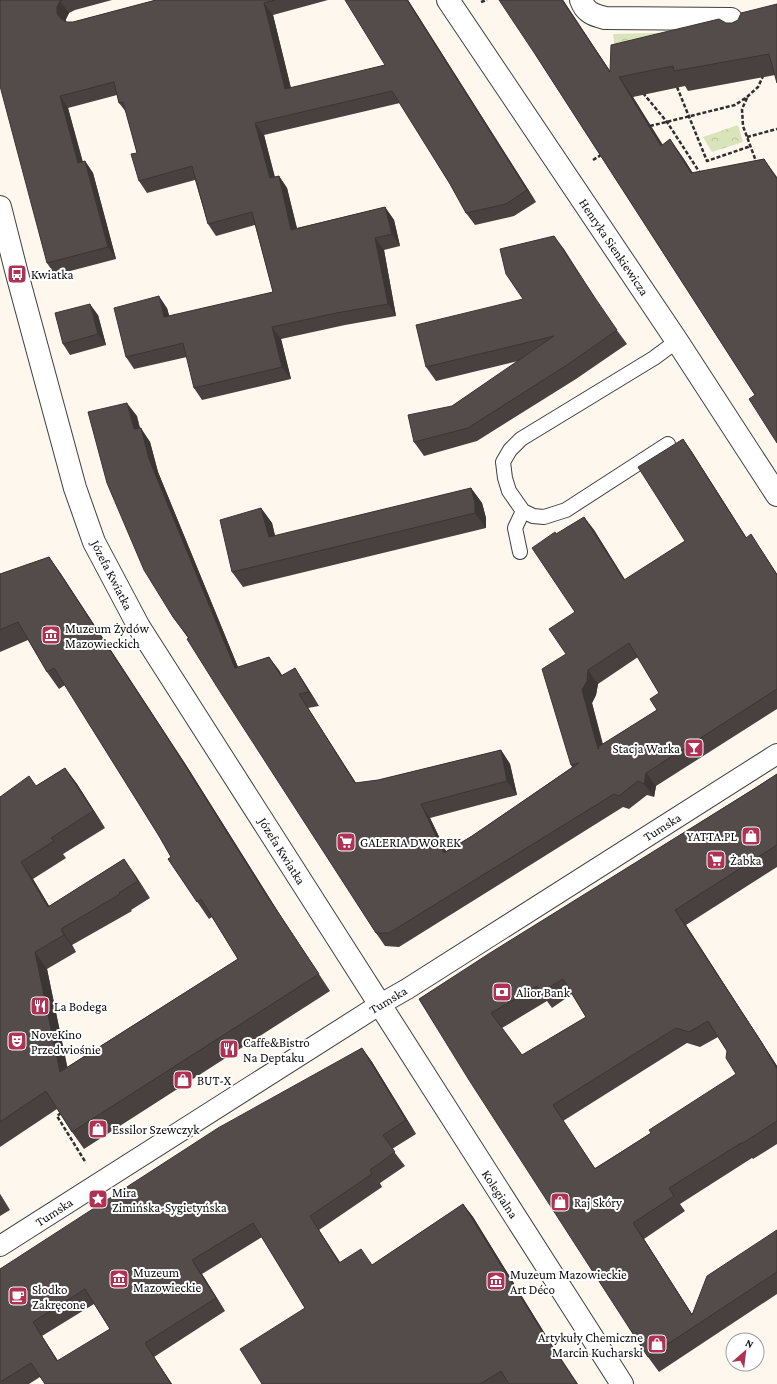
<svg xmlns="http://www.w3.org/2000/svg" width="777" height="1384" font-family="'Crimson Pro',serif">
  <defs>
    <pattern id="park-crowns" width="20" height="18" patternUnits="userSpaceOnUse"><rect width="20" height="18" fill="#dae4bb"/><path d="M2 6a3 3 0 1 1 6 0M12 15a3 3 0 1 1 6 0" fill="none" stroke="#bac2a0"/></pattern>
  </defs>
  <rect width="100%" height="100%" fill="#fdf7ee"/>
  <path fill="url(#park-crowns)" d="M699 32 617 62 613 34Z
    M738 125 743 142 712 152 703 137Z"/>
  <g fill="none" stroke-linecap="round" stroke-linejoin="round">
    <defs>
      <path id="service" d="M668 444 566 510 544 517 533 516 523 511 509 491 505 478 503 462 510 450 521 439 654 358 677 341
        M520 552 515 528 523 511"/>
      <path id="pedestrian" d="M0 1246 379 1005 407 989 777 754"/>
      <path id="minor" d="M581 0C585 12 593 15 605 18L731 19 743 31"/>
      <path id="tertiary" d="M448 0 677 341 777 495
        M0 207 17 274 75 488 94 542 139 627 622 1384"/>
    </defs>
    <use href="#service" stroke="#404040" stroke-width="16"/>
    <use href="#pedestrian" stroke="#404040" stroke-width="22"/>
    <use href="#minor" stroke="#404040" stroke-width="24"/>
    <use href="#tertiary" stroke="#404040" stroke-width="24"/>
    <path stroke="#2f2f2f" stroke-width="2.5" stroke-dasharray="4 2" stroke-linecap="butt" d="M481 2 487 0
      M677 87 707 161 751 146
      M643 93 667 122 700 173
      M747 98 742 109 743 126 757 164
      M650 126 735 105 747 97 758 87 764 74
      M747 137 777 129
      M593 160 601 155
      M61 1113 57 1116 86 1163"/>
    <use href="#service" stroke="#fff" stroke-width="14"/>
    <use href="#pedestrian" stroke="#fff" stroke-width="20"/>
    <use href="#minor" stroke="#fff" stroke-width="22"/>
    <use href="#tertiary" stroke="#fff" stroke-width="22"/>
  </g>
  <path fill="#484140" fill-rule="evenodd" d="M0 0H112L75 10 69 13 66 19V22H73L156 0H328L273 15 291 88 385 65 408 0 536 202 514 216 475 225 466 213 450 184 400 103 264 135 275 177 279 176 287 188 297 228 385 207 394 220 400 246 384 250 396 316 345 325 281 339 291 379 202 400 194 388 187 357 134 369 126 357 167 308 169 316 273 292 255 225 216 236 208 224 195 180 147 193 139 181 137 153 126 112 119 103 117 95 68 108 83 162 85 161 93 173 116 259 55 275 47 263Z
    M563 0 610 71 726 23H732L777 4 775 75 688 91 685 86 633 97 663 145 670 139 693 173 764 159 777 177V443L755 395 535 54Z
    M554 236 603 311 627 344 576 379 477 441 424 456 414 442 452 406 518 361 436 381 426 367 523 299Z
    M98 315 106 345 70 355 63 344Z
    M137 416 140 428 150 442 158 472 238 667 269 657 282 676 295 668 304 682 319 706 308 708 356 783 378 780 501 750 510 764 517 795 430 818 446 851 472 836 572 767 571 765 566 654 575 612 556 534 584 517 594 530 625 580 685 541 683 439 692 452 746 537 760 548 777 574V709L656 786 654 797 647 795 629 809 623 807 399 947 385 946 376 933 188 638 173 617ZM638 657 659 693 657 710 603 744 592 703 596 695 598 684Z
    M471 488 482 503 486 518V528L243 587 232 572 261 508 272 523 275 536Z
    M49 557 61 574 186 765 277 910 330 991 84 1149 72 1132 57 1109 0 1147V797L36 786 65 768 77 784 105 828 63 854 66 858 33 879 49 906 124 859 150 898 131 910 132 911 72 945 76 952 47 969 67 1067 238 959 212 917 209 919 168 859 171 857 159 836 65 685 59 689 47 672 28 640 0 652V574Z
    M777 774V867L686 925 777 1066V1144L753 1159 752 1158 680 1204 685 1211 644 1239 692 1314 777 1230V1294L659 1372 648 1357 419 999ZM572 994 586 1017 522 1055 502 1028 547 1001 552 1008ZM718 1037 727 1051 736 1074 651 1133 595 1168 563 1121 687 1043 700 1047Z
    M362 1048 372 1062 416 1134 392 1149 405 1166 380 1183 382 1187 319 1230 340 1262 372 1265 463 1204 473 1217 550 1342 578 1384H262L305 1308 262 1237 202 1274 225 1311 154 1357 172 1384H45L40 1377 29 1384H0V1269ZM94 1304 110 1329 58 1361 42 1336Z
    M0 1194 10 1210 0 1216Z"/>
  <path fill="#3b3534" d="M407 0H408L536 202 527 190Z
    M562 0H563L624 92 610 72Z
    M60 1 69 13 66 19V25L61 19 57 13V7Z
    M264 3 273 15 294 101 285 89Z
    M619 77 633 97 675 166 661 146Z
    M60 96 68 108 86 175 78 163Z
    M255 123 264 135 278 191 270 178Z
    M670 139 684 159 705 193 691 173Z
    M85 161 93 173 116 259 108 247Z
    M279 176 287 188 300 242 291 230Z
    M385 207 394 220 400 246 392 234Z
    M554 236 564 249 604 312 595 298Z
    M375 238 384 250 396 316 388 304Z
    M159 296 167 308 173 329 164 317Z
    M90 304 98 315 106 345 98 334Z
    M272 327 281 339 291 379 282 367Z
    M127 403 137 416 143 442 134 429Z
    M141 428 150 442 158 472 244 682 235 668 149 459Z
    M683 439 692 452 755 551 746 538Z
    M471 488 482 503 486 518V528L475 513Z
    M261 508 272 523 279 552 269 537Z
    M584 517 594 530 634 594 624 580Z
    M751 534 760 548 777 574V575Z
    M49 557 61 574 186 765 277 910 330 991 265 893Z
    M269 657 279 670 291 690 281 676Z
    M295 668 304 682 319 706 309 692Z
    M588 670 598 684 596 695 592 703 607 763 598 749 582 690Z
    M299 694 308 708 365 797 355 783Z
    M501 750 510 764 517 795 507 781Z
    M65 768 77 784 105 828 93 811Z
    M646 773 656 786 654 797 644 784Z
    M421 804 430 818 453 866 444 853Z
    M124 859 136 876 150 898 138 881Z
    M21 862 33 879 60 924 48 907Z
    M675 910 686 925 772 1058 777 1066V1069Z
    M61 929 72 945 76 952 64 935Z
    M35 952 47 969 72 1089 60 1072Z
    M362 1048 372 1062 416 1134 406 1120Z
    M553 1105 563 1121 605 1184 595 1169Z
    M0 1194 10 1210 0 1195Z
    M463 1204 473 1217 550 1342 578 1384 540 1328Z
    M310 1216 319 1230 349 1277 339 1263Z
    M633 1223 644 1239 698 1324 692 1315Z
    M192 1260 202 1274 225 1311 216 1298Z
    M33 1322 42 1336 67 1375 57 1361Z
    M145 1343 154 1357 172 1384H171Z"/>
  <path fill="#544c4a" stroke="#3b3534" fill-rule="evenodd" d="M0 0H63L60 1 57 7V13L61 19 67 22H73L156 0H275L264 3 285 89 385 65 345 0H407L527 190 506 204 466 213 450 184 392 91 255 123 270 178 279 176 291 230 385 207 392 234 375 238 388 304 336 313 272 327 282 367 194 388 183 343 126 357 114 308 159 296 164 317 273 292 252 212 208 224 192 166 139 181 131 154 137 153 123 102 119 103 114 82 60 96 78 163 85 161 108 247 47 263 0 86Z
    M499 0H562L610 72 611 45 719 19 726 23H732L738 20 741 13 777 4V83L769 54 674 71 673 66 619 77 661 146 670 139 691 173 764 159 777 179V443L749 399 755 395 535 54Z
    M554 236 595 298 617 330 567 365 468 428 414 442 408 415 452 406 554 336 426 367 416 325 523 299 506 274 500 249Z
    M90 304 98 334 63 344 55 313Z
    M127 403 134 429 141 428 149 459 235 668 269 657 281 676 295 668 309 692 299 694 355 783 378 780 501 750 507 781 421 804 444 853 472 836 579 763 571 765 542 669 566 654 549 629 575 612 532 548 555 532 556 534 584 517 624 580 685 541 638 467 683 439 746 538 751 534 777 575V689L646 773 644 784 638 781 619 796 614 794 389 933H376L219 690 187 639 189 638 173 617 144 570 107 483 88 412ZM629 643 659 693 650 699 657 710 598 747 599 749H598L582 690 587 681 588 670Z
    M471 488 475 503V513L232 572 220 520 261 508 269 537Z
    M49 557 174 748 265 893 319 974 72 1132 46 1091 0 1122V797L29 776 36 786 65 768 93 811 51 838 54 841 21 862 48 907 124 859 138 881 119 893 120 894 61 929 64 935 35 952 60 1072 238 959 201 899 197 902 168 859 171 857 159 836 54 668 47 672 18 622 0 630V574Z
    M777 774V845L675 910 762 1043 777 1069V1121L743 1143H741L669 1188 674 1196 633 1223 692 1315 707 1276 777 1230V1272L648 1357 469 1080 419 999 490 953 754 789ZM563 979 586 1017 522 1055 491 1013 537 986 541 992ZM708 1021 727 1051 726 1058 736 1074 649 1130 651 1133 595 1169 553 1105 676 1028 689 1032Z
    M362 1048 406 1120 383 1135 395 1152 370 1170 372 1174 310 1216 339 1263 361 1249 372 1265 463 1204 540 1328 577 1384H509L501 1371 480 1384H262L240 1349 305 1308 253 1223 192 1260 216 1298 145 1343 171 1384H45L31 1363 0 1382V1269L218 1128ZM85 1289 110 1329 57 1361 33 1322Z"/>
  <defs>
    <symbol id="bus-square" viewBox="-11 -11 22 22"><rect x="-9" y="-9" width="18" height="18" rx="4" fill="#af3255" stroke="#fff"/><path d="M-5-6H5V4H4V6H2V4H-2V6H-4V4H-5ZM-3.5-4V0h7V-4ZM-3.5 1.2v1.5H-2V1.2ZM2 1.2v1.5H3.5V1.2Z" fill="#fff"/></symbol>
    <symbol id="museum-square" viewBox="-11 -11 22 22"><rect x="-9" y="-9" width="18" height="18" rx="4" fill="#af3255" stroke="#fff"/><path d="M0-6L6-3V-2H-6V-3ZM-5-1h2V3h-2ZM-1-1h2V3h-2ZM3-1h2V3H3ZM-6 4H6V6H-6Z" fill="#fff"/></symbol>
    <symbol id="bar-square" viewBox="-11 -11 22 22"><rect x="-9" y="-9" width="18" height="18" rx="4" fill="#af3255" stroke="#fff"/><path d="M-6-5H6L.8 .8V4.5H3.5V6h-7V4.5H-.8V.8Z" fill="#fff"/></symbol>
    <symbol id="shop-square" viewBox="-11 -11 22 22"><rect x="-9" y="-9" width="18" height="18" rx="4" fill="#af3255" stroke="#fff"/><path d="M-5-2.5h2.3a2.7 3.5 0 0 1 5.4 0H5L5.5 6h-11ZM-1.5-2.5h3a1.5 2.3 0 0 0-3 0Z" fill="#fff"/></symbol>
    <symbol id="supermarket-square" viewBox="-11 -11 22 22"><rect x="-9" y="-9" width="18" height="18" rx="4" fill="#af3255" stroke="#fff"/><path d="M-6-5.5h2.5l.6 2H6L4.5 2H-2.5L-4.4-4H-6ZM-1.5 3.2a1.3 1.3 0 1 0 .1 0ZM3 3.2a1.3 1.3 0 1 0 .1 0Z" fill="#fff"/></symbol>
    <symbol id="bank-square" viewBox="-11 -11 22 22"><rect x="-9" y="-9" width="18" height="18" rx="4" fill="#af3255" stroke="#fff"/><path d="M-6-4H6V4H-6ZM0-2.3a2.3 2.3 0 1 0 0 4.6a2.3 2.3 0 1 0 0-4.6Z" fill="#fff"/></symbol>
    <symbol id="restaurant-square" viewBox="-11 -11 22 22"><rect x="-9" y="-9" width="18" height="18" rx="4" fill="#af3255" stroke="#fff"/><path d="M-5-6h1v4h1v-4h1v4h1v-4h1v5L-1.5 .5V6h-2V.5L-5-1ZM5-6V6H3V1.5H1.5Q1.5-4 5-6Z" fill="#fff"/></symbol>
    <symbol id="theatre-square" viewBox="-11 -11 22 22"><rect x="-9" y="-9" width="18" height="18" rx="4" fill="#af3255" stroke="#fff"/><path d="M-5-5.5Q0-4 5-5.5V0Q5 5 0 6Q-5 5-5 0ZM-3.3-2.5H-1v1.5H-3.3ZM1-2.5H3.3v1.5H1ZM-2.8 1Q0 5.5 2.8 1Z" fill="#fff"/></symbol>
    <symbol id="sight-square" viewBox="-11 -11 22 22"><rect x="-9" y="-9" width="18" height="18" rx="4" fill="#af3255" stroke="#fff"/><path d="M0-6L1.8-2.2L6-1.7L2.9 1.2L3.7 5.4L0 3.3L-3.7 5.4L-2.9 1.2L-6-1.7L-1.8-2.2Z" fill="#fff"/></symbol>
    <symbol id="cafe-square" viewBox="-11 -11 22 22"><rect x="-9" y="-9" width="18" height="18" rx="4" fill="#af3255" stroke="#fff"/><path d="M-5.5-4.5H6V0H3Q3 3.5 0 3.5H-2.5Q-5.5 3.5-5.5 0ZM3-3.2v2h1.7v-2ZM-6 4.5H4V6H-6Z" fill="#fff"/></symbol>
  </defs>
  <g fill-rule="evenodd">
    <use href="#bus-square" x="6" y="263" width="22" height="22"/>
    <use href="#museum-square" x="40" y="624" width="22" height="22"/>
    <use href="#bar-square" x="683" y="737" width="22" height="22"/>
    <use href="#shop-square" x="740" y="825" width="22" height="22"/>
    <use href="#supermarket-square" x="335" y="831" width="22" height="22"/>
    <use href="#supermarket-square" x="705" y="849" width="22" height="22"/>
    <use href="#bank-square" x="491" y="981" width="22" height="22"/>
    <use href="#restaurant-square" x="29" y="995" width="22" height="22"/>
    <use href="#theatre-square" x="6" y="1030" width="22" height="22"/>
    <use href="#restaurant-square" x="218" y="1038" width="22" height="22"/>
    <use href="#shop-square" x="172" y="1069" width="22" height="22"/>
    <use href="#shop-square" x="87" y="1118" width="22" height="22"/>
    <use href="#sight-square" x="87" y="1188" width="22" height="22"/>
    <use href="#shop-square" x="549" y="1191" width="22" height="22"/>
    <use href="#museum-square" x="108" y="1268" width="22" height="22"/>
    <use href="#museum-square" x="485" y="1270" width="22" height="22"/>
    <use href="#cafe-square" x="7" y="1285" width="22" height="22"/>
    <use href="#shop-square" x="646" y="1333" width="22" height="22"/>
  </g>
  <g text-anchor="middle" dominant-baseline="central" stroke-width="4" stroke-linejoin="round" paint-order="stroke">
    <g font-size="13" fill="#0d0d0d" stroke="#fff">
      <text transform="translate(614 247) rotate(56)">Henryka Sienkiewicza</text>
      <text transform="translate(112 575) rotate(63)">Józefa Kwiatka</text>
      <text transform="translate(662 827) rotate(-32)">Tumska</text>
      <text transform="translate(282 851) rotate(58)">Józefa Kwiatka</text>
      <text transform="translate(388 1000) rotate(-31)">Tumska</text>
      <text transform="translate(500 1194) rotate(57)">Kolegialna</text>
      <text transform="translate(54 1212) rotate(-33)">Tumska</text>
    </g>
    <g font-size="13" fill="#0d0d0d" stroke="#fff" text-anchor="start">
      <text x="31" y="274">Kwiatka</text>
      <text x="65" y="628">Muzeum Żydów<tspan x="65" dy="15">Mazowieckich</tspan></text>
      <text x="680" y="748" text-anchor="end">Stacja Warka</text>
      <text x="737" y="836" text-anchor="end">YATTA.PL</text>
      <text x="360" y="842">GALERIA DWOREK</text>
      <text x="730" y="860">Żabka</text>
      <text x="516" y="992">Alior Bank</text>
      <text x="54" y="1006">La Bodega</text>
      <text x="31" y="1034">NoveKino<tspan x="31" dy="15">Przedwiośnie</tspan></text>
      <text x="243" y="1042">Caffe&amp;Bistro<tspan x="243" dy="15">Na Deptaku</tspan></text>
      <text x="197" y="1080">BUT-X</text>
      <text x="112" y="1129">Essilor Szewczyk</text>
      <text x="112" y="1192">Mira<tspan x="112" dy="15">Zimińska-Sygietyńska</tspan></text>
      <text x="574" y="1202">Raj Skóry</text>
      <text x="133" y="1272">Muzeum<tspan x="133" dy="15">Mazowieckie</tspan></text>
      <text x="510" y="1274">Muzeum Mazowieckie<tspan x="510" dy="15">Art Déco</tspan></text>
      <text x="32" y="1289">Słodko<tspan x="32" dy="15">Zakręcone</tspan></text>
      <text x="643" y="1337" text-anchor="end">Artykuły Chemiczne<tspan x="643" dy="15">Marcin Kucharski</tspan></text>
    </g>
  </g>
  <g transform="translate(745 1352) rotate(28)"><circle r="19" fill="#ffffff" stroke="#9e9e9e"/>
  <path d="M0-3L7 15L0 10L-7 15Z" fill="#af3255"/>
  <text y="-6" font-size="11" font-weight="bold" text-anchor="middle" fill="#0d0d0d">N</text>
  </g>
</svg>
